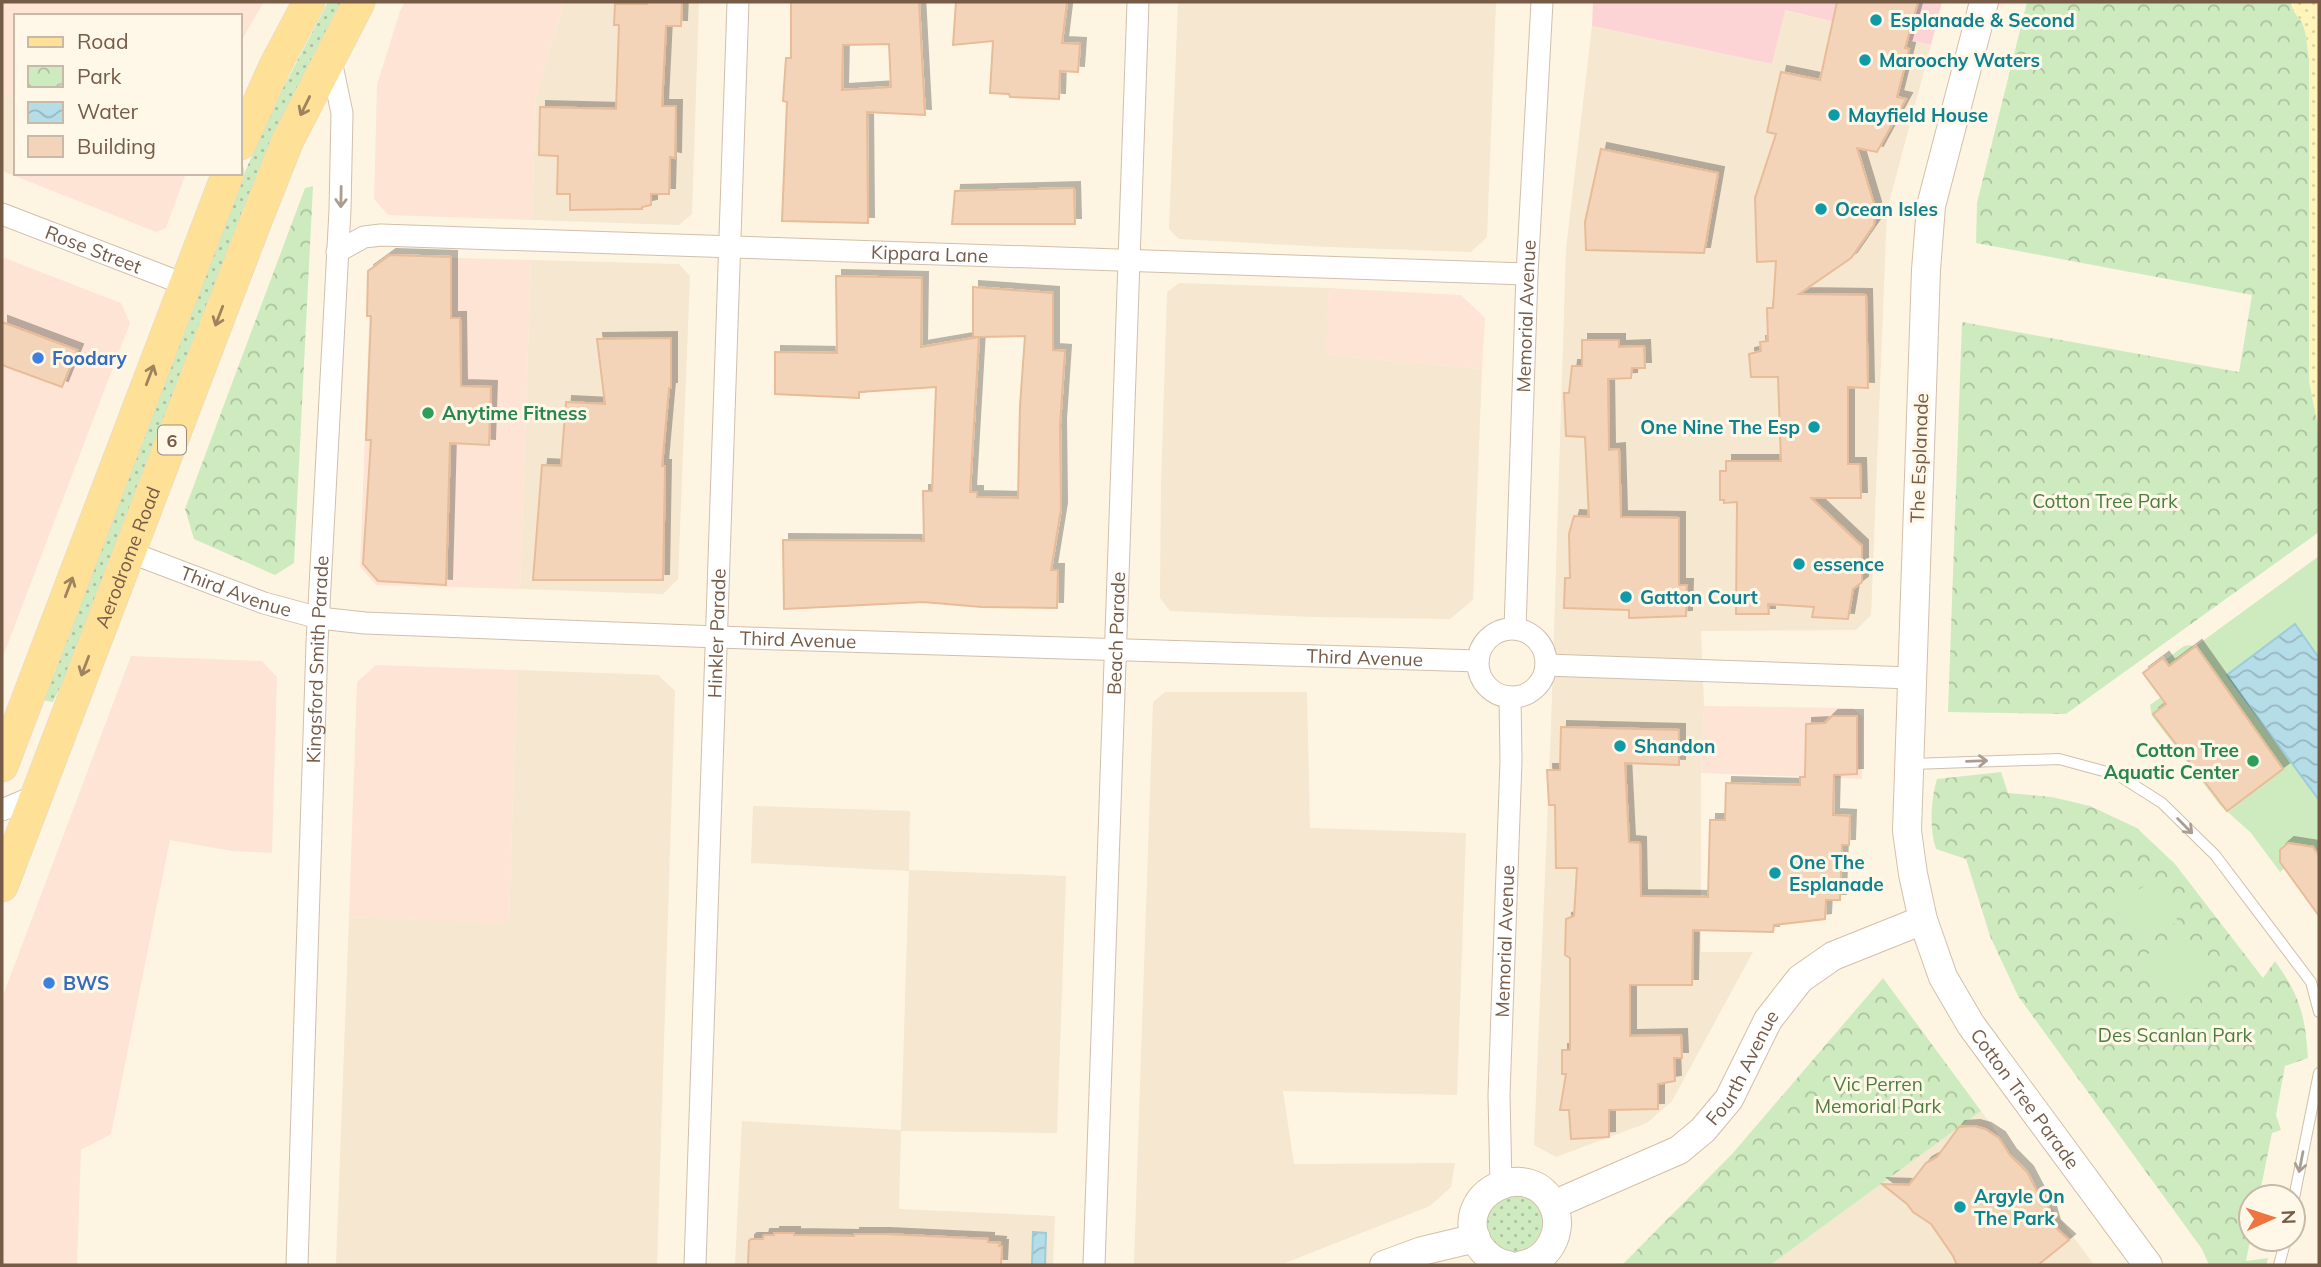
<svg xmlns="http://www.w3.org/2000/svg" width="2321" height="1267" font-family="Mulish,sans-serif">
  <defs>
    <pattern id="grass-dots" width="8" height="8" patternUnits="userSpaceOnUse" patternTransform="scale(1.75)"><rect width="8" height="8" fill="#ceebc0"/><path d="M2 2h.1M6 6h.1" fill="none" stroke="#acc19e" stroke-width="1.8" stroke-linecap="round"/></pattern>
    <pattern id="sand-dots" width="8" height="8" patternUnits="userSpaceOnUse" patternTransform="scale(1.75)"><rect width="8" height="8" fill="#fff4ba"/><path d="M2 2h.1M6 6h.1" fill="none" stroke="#ded3a1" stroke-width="1.8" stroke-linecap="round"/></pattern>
    <pattern id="park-crowns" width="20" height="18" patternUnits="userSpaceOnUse" patternTransform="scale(1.75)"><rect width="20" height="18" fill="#ceebc0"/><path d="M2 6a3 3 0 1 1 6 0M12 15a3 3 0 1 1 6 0" fill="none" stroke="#acc19e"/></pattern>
    <pattern id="water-waves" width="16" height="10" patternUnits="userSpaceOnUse" patternTransform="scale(1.75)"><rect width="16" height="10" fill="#b5dde8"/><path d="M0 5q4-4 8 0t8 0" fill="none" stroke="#98b6be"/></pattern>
    <filter id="shadow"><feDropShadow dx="6" dy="-6" stdDeviation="0" flood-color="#0004"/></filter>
  </defs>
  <rect width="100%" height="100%" fill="#fdf5e2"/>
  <path fill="#f5e7d0" d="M564 2H699L692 214 679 225 532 220 536 96Z
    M1178 2H1496L1487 237 1471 252 1328 247 1179 239 1169 229Z
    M1784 10 1931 45 1887 210 1871 615 1856 630 1701 631 1704 706 1701 773V952H1753L1672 1101 1647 1123 1556 1157 1534 1145 1551 728 1566 249 1592 26 1772 64Z
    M2 94 16 99 15 176 2 171Z
    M531 260 679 264 690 276 678 579 663 594 520 589Z
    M1179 283 1329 288 1326 355 1482 369 1473 600 1450 619 1314 617 1170 611 1160 598 1161 484 1167 292Z
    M517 670 658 675 675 691 657 1265H336L349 917 509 923Z
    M1165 692H1307L1310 828 1466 833 1457 1095 1283 1091 1294 1164 1455 1163 1451 1187 1430 1206 1280 1265H1135L1134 1263 1153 702Z
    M753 806 910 811 909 870 1066 876 1057 1133 901 1131 899 1209 1055 1216 1053 1265H735L742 1121 901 1130 909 871 751 863Z
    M1981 1111 2094 1265H1770Z"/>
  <path fill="#fee4d5" d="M2 2H264L240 43V16H16V99L2 94Z
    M405 2H564L536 96 532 220 388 215 374 199 377 85 400 11Z
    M16 173H186L166 228 156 232 15 176Z
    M390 256 531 260 520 589 376 585 360 567 371 270Z
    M2 257 121 303 130 323 2 659Z
    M1329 288 1461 295 1485 318 1482 369 1325 355Z
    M131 656 262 661 277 677 272 853 232 851 170 840 111 1134 81 1150 77 1265H2V998Z
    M376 665 517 670 509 924 349 917 357 682Z
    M1704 706 1853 708 1863 717 1862 779 1701 773Z"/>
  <path fill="#fcd4d6" d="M1593 2H1942L1931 45 1785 10 1772 64 1592 26Z"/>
  <path fill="url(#grass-dots)" d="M328 2H348L93 620 53 702 42 700 232 203 269 115Z
    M1527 1195C1532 1199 1540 1205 1542 1211 1549 1229 1537 1250 1518 1254 1508 1256 1499 1248 1492 1244L1485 1216 1497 1198Z"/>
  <path fill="url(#sand-dots)" d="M2291 2H2319V432L2309 381V59C2307 48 2307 33 2302 23 2297 14 2292 13 2291 2Z"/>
  <path fill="url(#park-crowns)" d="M2027 2H2291C2292 13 2297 14 2302 23 2307 33 2307 48 2309 59V381L2319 432V532L2066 714 1948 712 1962 322 2239 372 2252 295 1976 243 1977 203Z
    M313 186 294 563 275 575 194 539 185 509 305 188Z
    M2001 772 2008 793 2052 797 2090 806 2137 828 2175 864 2263 978 2275 961C2300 996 2305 1015 2308 1058L2285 1066 2276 1115 2281 1130 2272 1133 2259 1197H2251V1236L2246 1261 2268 1258 2266 1265H2209L2202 1249 2018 996 1990 936 1966 859 1936 849C1929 829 1931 799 1937 779Z
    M1883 978 1981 1111 1770 1265H1622L1732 1154Z"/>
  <path fill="#ceebc0" d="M2319 556V913L2291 863 2280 872 2251 833 2220 805 2152 716 2150 705 2161 697 2143 673 2163 658 2165 660 2184 646 2191 645 2193 648Z
    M2152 881 2178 921 2138 946 2113 906Z
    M2184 931 2209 971 2170 997 2145 956Z"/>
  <path fill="url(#water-waves)" stroke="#9bccda" stroke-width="2" d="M2295 624 2319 658V800L2227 675Z
    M1033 1232 1046 1233 1045 1265H1032Z"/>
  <path fill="#f4d4b8" stroke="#e8bc98" stroke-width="2" fill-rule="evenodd" filter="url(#shadow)" d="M647 2H682L681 26H666L662 106H676L675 158 670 157 669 194H651V205L642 207V209L570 210V194H557L558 156 539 155 540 107 616 109 619 25H614L615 4H647Z
    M791 2H919L925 115 867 112 868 223 782 221 787 102 783 101 786 58H791ZM889 44 891 87 842 90 843 45Z
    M956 2H1067L1062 43 1080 44 1078 72 1060 71 1059 99 1010 97 1009 94 990 93 993 41 953 45Z
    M1837 2H1918L1905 48 1909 49 1897 97 1906 99 1877 152 1857 148 1875 207 1874 225 1851 258 1799 294 1866 295 1868 388 1848 387V464H1860L1861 498H1811L1862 546V582L1853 589 1848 619 1812 617 1814 607 1768 604 1769 614H1736L1737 502 1724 503V500H1720V471H1726V461H1781L1778 377H1751L1749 354 1761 351 1760 342 1768 341 1767 308H1773L1776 261 1757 262 1755 198 1776 134 1767 132 1781 72 1820 80Z
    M1601 149 1718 173 1704 253 1586 250 1585 222Z
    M1074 188 1075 224H952L955 191Z
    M390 255 451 257V318H460L461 386 491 387 489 445 450 443 446 585 378 581 363 564 371 440H366L371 316H367L368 271Z
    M836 276 922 278 921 347 979 337H973V287L1053 293V350L1065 351 1060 425 1061 509 1051 570H1058L1057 608 982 607 923 602 784 609 783 540 924 541 923 491H932L936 387 859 392V398L775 394V352L837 353ZM1025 336 1020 406 1018 498 977 497V492H970L979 337Z
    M2 322 77 350 62 387 2 365Z
    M671 338V388H669L662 466H665L663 580H533L542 465 561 466 566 402 605 404 597 339Z
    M1582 340H1619V347L1644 346 1645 368H1632L1631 378 1608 379 1609 450 1619 449 1621 517 1679 518V585H1687L1686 616 1629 618V610L1564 608 1565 578H1570L1569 534 1574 516 1589 517 1585 437 1566 436 1564 393H1569L1572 366H1582Z
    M2196 646 2283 769 2227 811 2153 714 2166 704 2143 673 2163 658 2169 666Z
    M1832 716H1857V774L1834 775 1833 815 1850 816 1849 845H1842L1840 900H1826L1825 919 1774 925 1773 932 1693 930 1692 985H1630V1036L1681 1035 1682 1058H1674L1675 1081 1658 1084V1109L1609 1110V1137L1571 1139 1569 1110H1560L1566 1074H1562V1050H1570V958L1565 955 1566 919 1574 916 1577 868H1556L1555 805H1549L1547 770H1560L1561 727 1679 730V765L1625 763 1629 842 1640 843 1641 896 1708 897 1710 820H1725L1726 783 1800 785V777H1805L1806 724 1825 723Z
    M2288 843 2313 847 2319 856V916L2280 862V850Z
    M1974 1126 1985 1129 1999 1138 2010 1155 2027 1172 2039 1195 2048 1205 2054 1226 2069 1240 2038 1265H1957L1953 1256 1931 1224 1913 1212 1907 1204 1882 1184 1909 1185 1926 1163 1937 1157 1959 1127Z
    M774 1233H794V1235L854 1236V1234H884L988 1239V1242L1000 1243 999 1246H1002L1001 1265H748L749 1241 751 1239H763L764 1235H774Z"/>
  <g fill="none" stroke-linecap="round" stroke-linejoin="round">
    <defs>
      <path id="lane" d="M1912 764 2059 759 2118 775 2162 803 2215 855 2311 982 2319 1012
        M2293 1203 2319 1073
        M2279 1265 2286 1239"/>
      <g id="street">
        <path id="s1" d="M2 214 184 284"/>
        <path id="s2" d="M337 252 364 237 381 235 1527 274"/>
        <path id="s3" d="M129 552 264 603 319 618 365 623 717 637 1478 661"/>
        <path id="s4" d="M1515 629 1527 274 1542 2"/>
        <circle cx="1512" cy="663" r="34"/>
        <path d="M1546 665 1911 678"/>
        <path d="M2 810 35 796"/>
        <path id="s5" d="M1501 1184 1499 1095 1511 761 1510 697"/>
        <path id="s6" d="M297 1265 317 643 340 210 342 113 330 56"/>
        <path id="s7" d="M695 1265 738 2"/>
        <path id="s8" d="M1094 1265 1138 2"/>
      </g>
      <g id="secondary">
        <path id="s9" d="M1984 2 1931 206 1926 270 1907 831 1913 874 1923 920 1943 977 1971 1025 2148 1265"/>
        <path id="s10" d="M1553 1205 1679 1150 1703 1130 1729 1099 1768 1020 1800 979 1833 956 1923 920"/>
        <path d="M1384 1265 1422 1251 1476 1238"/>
        <path d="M1508 1265C1495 1263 1485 1255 1478 1244 1451 1192 1532 1155 1554 1207 1564 1232 1548 1261 1522 1265"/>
      </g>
      <g id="primary">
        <path d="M240 144 275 66 309 2"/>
        <path d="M2 766 228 173"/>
        <path id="s11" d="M2 886 255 223 288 140 359 2"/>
      </g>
    </defs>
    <use href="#lane" stroke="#d1bfab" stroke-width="12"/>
    <use href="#street" stroke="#d1bfab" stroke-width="23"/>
    <use href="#secondary" stroke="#d4bfa8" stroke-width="30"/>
    <use href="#primary" stroke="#ded8d3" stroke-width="33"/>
    <use href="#lane" stroke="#fff" stroke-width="10"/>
    <use href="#street" stroke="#fff" stroke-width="21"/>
    <use href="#secondary" stroke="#fff" stroke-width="28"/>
    <use href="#primary" stroke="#ffe097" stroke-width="32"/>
  </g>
  <defs><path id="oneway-shaft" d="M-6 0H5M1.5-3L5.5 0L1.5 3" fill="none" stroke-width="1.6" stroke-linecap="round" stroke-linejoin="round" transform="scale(1.75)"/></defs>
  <g stroke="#9f835f">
    <use href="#oneway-shaft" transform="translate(305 106) rotate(116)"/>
    <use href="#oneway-shaft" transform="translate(219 316) rotate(111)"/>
    <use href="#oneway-shaft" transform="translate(150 375) rotate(-69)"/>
    <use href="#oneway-shaft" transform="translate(69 587) rotate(-69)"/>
    <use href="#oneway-shaft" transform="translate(85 666) rotate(111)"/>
  </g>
  <g stroke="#ad9d91">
    <use href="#oneway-shaft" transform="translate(341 197) rotate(91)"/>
    <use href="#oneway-shaft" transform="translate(1977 761) rotate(-2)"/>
    <use href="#oneway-shaft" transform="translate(2185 826) rotate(45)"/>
    <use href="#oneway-shaft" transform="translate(2301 1162) rotate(101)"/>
  </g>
  <g fill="#0f9aa8" stroke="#fff8e9" stroke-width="2.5">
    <circle cx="1876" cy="20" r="7"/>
    <circle cx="1865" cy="60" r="7"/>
    <circle cx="1834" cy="115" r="7"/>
    <circle cx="1821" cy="209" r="7"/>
    <circle cx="1814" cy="427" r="7"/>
    <circle cx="1799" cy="564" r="7"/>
    <circle cx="1626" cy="597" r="7"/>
    <circle cx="1620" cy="746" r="7"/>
    <circle cx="1775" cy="873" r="7"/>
    <circle cx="1960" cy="1207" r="7"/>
  </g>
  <g fill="#3f7fe0" stroke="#fff8e9" stroke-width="2.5">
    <circle cx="38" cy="358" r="7"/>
    <circle cx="49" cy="983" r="7"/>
  </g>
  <g fill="#2e9e5b" stroke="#fff8e9" stroke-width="2.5">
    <circle cx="428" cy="413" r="7"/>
    <circle cx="2253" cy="761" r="7"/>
  </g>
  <g text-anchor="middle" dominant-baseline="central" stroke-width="6" stroke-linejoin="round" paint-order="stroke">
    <rect fill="#fff8e9" stroke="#9f8a78" stroke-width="2" x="158" y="425.5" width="28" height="29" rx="5"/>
    <g font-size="18" font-weight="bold" fill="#765b47">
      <text x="172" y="440">6</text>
    </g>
    <g font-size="19" font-weight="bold" fill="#0d838f" stroke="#fff8e9" text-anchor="start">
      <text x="1890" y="20">Esplanade &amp; Second</text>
      <text x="1879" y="60">Maroochy Waters</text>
      <text x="1848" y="115">Mayfield House</text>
      <text x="1835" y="209">Ocean Isles</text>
      <text x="1800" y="427" text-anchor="end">One Nine The Esp</text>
      <text x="1813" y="564">essence</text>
      <text x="1640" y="597">Gatton Court</text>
      <text x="1634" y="746">Shandon</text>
      <text x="1789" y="862">One The<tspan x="1789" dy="22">Esplanade</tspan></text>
      <text x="1974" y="1196">Argyle On<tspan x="1974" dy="22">The Park</tspan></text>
    </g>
    <g font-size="19" fill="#765b47" stroke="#fff8e9">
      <text stroke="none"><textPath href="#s1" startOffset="98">Rose Street</textPath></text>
      <text stroke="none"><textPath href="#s2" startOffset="597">Kippara Lane</textPath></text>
      <text stroke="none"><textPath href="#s4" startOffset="313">Memorial Avenue</textPath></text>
      <text transform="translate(1919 458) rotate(-88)">The Esplanade</text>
      <text stroke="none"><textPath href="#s11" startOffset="352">Aerodrome Road</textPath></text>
      <text stroke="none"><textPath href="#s3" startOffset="114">Third Avenue</textPath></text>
      <text stroke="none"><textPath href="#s8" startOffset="632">Beach Parade</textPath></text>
      <text stroke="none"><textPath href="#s7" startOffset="632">Hinkler Parade</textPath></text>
      <text stroke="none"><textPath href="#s3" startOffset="681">Third Avenue</textPath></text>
      <text stroke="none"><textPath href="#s3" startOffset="1248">Third Avenue</textPath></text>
      <text stroke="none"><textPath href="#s6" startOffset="606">Kingsford Smith Parade</textPath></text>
      <text stroke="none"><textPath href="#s5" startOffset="243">Memorial Avenue</textPath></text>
      <text stroke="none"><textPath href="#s10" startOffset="243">Fourth Avenue</textPath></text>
      <text stroke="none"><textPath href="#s9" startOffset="1134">Cotton Tree Parade</textPath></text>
    </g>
    <g font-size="19" font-weight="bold" fill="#366cbe" stroke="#fff8e9" text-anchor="start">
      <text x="52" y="358">Foodary</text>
      <text x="63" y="983">BWS</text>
    </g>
    <g font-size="19" font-weight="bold" fill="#27864d" stroke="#fff8e9" text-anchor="start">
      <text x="442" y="413">Anytime Fitness</text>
      <text x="2239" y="750" text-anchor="end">Cotton Tree<tspan x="2239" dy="22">Aquatic Center</tspan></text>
    </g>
    <g font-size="19" fill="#4c7d3e" stroke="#fff8e9">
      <text x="2105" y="501">Cotton Tree Park</text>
      <text x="2175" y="1035">Des Scanlan Park</text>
      <text x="1878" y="1084">Vic Perren<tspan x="1878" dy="22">Memorial Park</tspan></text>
    </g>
  </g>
  <rect width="2321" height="1267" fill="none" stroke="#765b47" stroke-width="7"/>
  <rect x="14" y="14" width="228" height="161" fill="#fff8e9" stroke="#c8b9a8" stroke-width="2"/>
  <rect x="28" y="37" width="35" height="10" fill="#ffe097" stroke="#c8b9a8" stroke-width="2"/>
  <text x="77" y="49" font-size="21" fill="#765b47">Road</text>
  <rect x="28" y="66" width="35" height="21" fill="url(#park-crowns)" stroke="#c8b9a8" stroke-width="2"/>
  <text x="77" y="84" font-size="21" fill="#765b47">Park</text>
  <rect x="28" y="102" width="35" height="21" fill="url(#water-waves)" stroke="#c8b9a8" stroke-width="2"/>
  <text x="77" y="119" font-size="21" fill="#765b47">Water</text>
  <rect x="28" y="136" width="35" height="21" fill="#f4d4b8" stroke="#c8b9a8" stroke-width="2"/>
  <text x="77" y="154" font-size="21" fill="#765b47">Building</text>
  <g transform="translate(2272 1218) rotate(87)"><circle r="33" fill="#fff8e9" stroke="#c8b9a8" stroke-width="2"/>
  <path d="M0-5L12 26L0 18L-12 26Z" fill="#ee7440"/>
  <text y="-10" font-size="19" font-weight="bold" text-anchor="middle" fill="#765b47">N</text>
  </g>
</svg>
